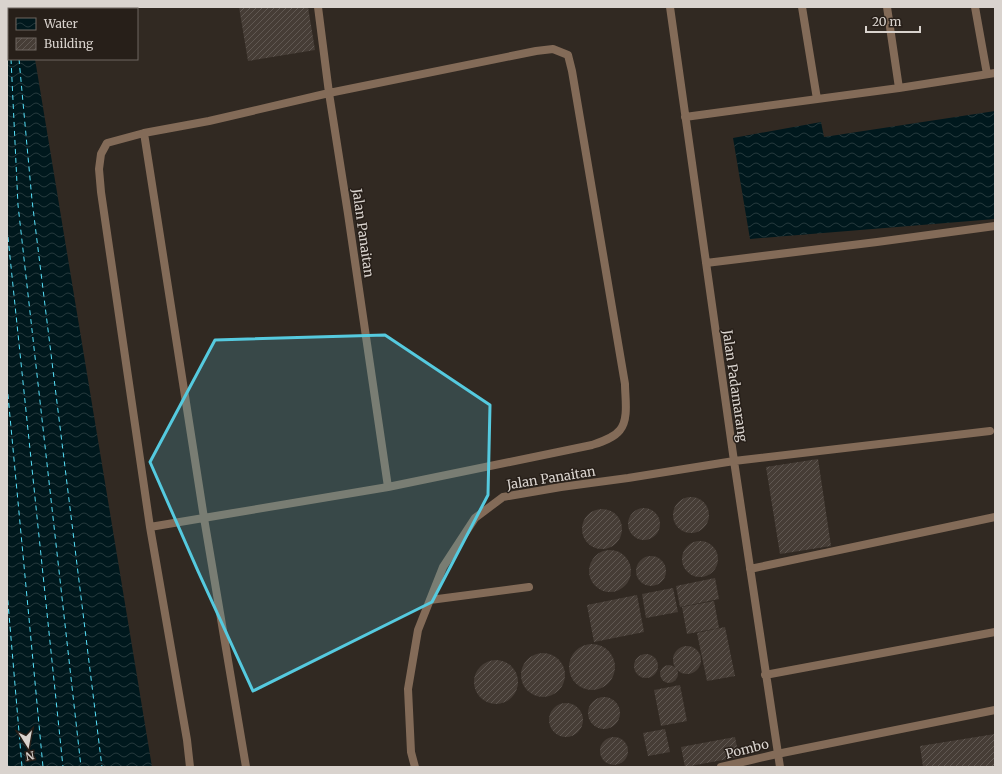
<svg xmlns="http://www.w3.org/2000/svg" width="1002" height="774" font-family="Merriweather,serif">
  <defs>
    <pattern id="water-waves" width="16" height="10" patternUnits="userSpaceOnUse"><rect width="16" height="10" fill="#00181d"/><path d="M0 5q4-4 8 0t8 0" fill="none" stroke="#25393d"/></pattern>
    <pattern id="building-hatch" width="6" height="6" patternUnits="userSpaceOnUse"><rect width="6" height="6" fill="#463d36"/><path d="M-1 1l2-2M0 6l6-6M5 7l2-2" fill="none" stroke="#605852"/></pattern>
  </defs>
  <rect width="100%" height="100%" fill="#312922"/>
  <path fill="url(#water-waves)" d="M7 7H26L27 9H9V59H35L152 767H7Z
    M995 111V219L750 239 733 138 821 122 824 137Z"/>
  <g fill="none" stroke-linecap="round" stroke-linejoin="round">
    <path stroke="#55e1fa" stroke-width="1" stroke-dasharray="5 4" stroke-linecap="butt" d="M9 7V14
      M15 7V9
      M11 59 18 205 81 767
      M19 59 32 200 102 767
      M7 228 63 767
      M7 385 43 767
      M7 591 22 767"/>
  </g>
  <path fill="url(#building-hatch)" d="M239 7H308L315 50 248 61Z
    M818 459 831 546 780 554 766 467Z
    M673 515a18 18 0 1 1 36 0a18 18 0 1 1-36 0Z
    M628 524a16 16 0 1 1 32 0a16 16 0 1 1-32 0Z
    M582 529a20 20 0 1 1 40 0a20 20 0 1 1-40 0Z
    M682 559a18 18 0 1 1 36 0a18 18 0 1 1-36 0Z
    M589 571a21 21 0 1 1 42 0a21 21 0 1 1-42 0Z
    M636 571a15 15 0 1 1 30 0a15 15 0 1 1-30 0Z
    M715 578 719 599 680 607 676 586Z
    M673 588 678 612 646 618 642 594Z
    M637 595 644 632 594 642 587 605Z
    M714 601 719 628 687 634 682 607Z
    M725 627 735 676 707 681 697 633Z
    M569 667a23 23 0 1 1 46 0a23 23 0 1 1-46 0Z
    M673 660a14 14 0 1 1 28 0a14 14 0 1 1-28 0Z
    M521 675a22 22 0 1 1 44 0a22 22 0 1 1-44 0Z
    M634 666a12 12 0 1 1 24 0a12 12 0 1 1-24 0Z
    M474 682a22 22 0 1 1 44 0a22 22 0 1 1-44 0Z
    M660 674a9 9 0 1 1 18 0a9 9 0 1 1-18 0Z
    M680 685 687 721 661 726 654 690Z
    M588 713a16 16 0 1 1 32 0a16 16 0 1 1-32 0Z
    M549 720a17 17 0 1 1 34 0a17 17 0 1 1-34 0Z
    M665 729 670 752 648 756 643 733Z
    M995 734V767H923L920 746Z
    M600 751a14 14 0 1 1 28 0a14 14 0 1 1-28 0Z
    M735 737 739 757 685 767 681 747Z"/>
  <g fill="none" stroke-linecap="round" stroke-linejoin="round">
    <path stroke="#836b58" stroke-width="8" d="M93 7V9
      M318 7 329 93 348 214 388 487
      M670 7 734 461 780 767
      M802 7 817 99
      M887 7 899 88
      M975 7 987 74
      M685 117 899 88 995 73
      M144 133 204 518 246 767
      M706 263 877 242 995 226
      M150 527 388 487 592 445C601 442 614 438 620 430 629 419 625 398 625 384L572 71 568 55 553 49 536 51 329 93 209 121 144 133 107 143 101 154 99 169 101 192 150 527 187 740 190 767
      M750 569 995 517
      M430 600 529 587
      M765 675 995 632
      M415 767 411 752 408 689 418 630 443 567 475 518 503 497 561 487 628 478 734 461 990 431
      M721 767 777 754 995 710"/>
  </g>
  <path fill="#55cadf" fill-opacity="0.2" stroke="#55cadf" stroke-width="3" stroke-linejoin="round" d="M385 335 490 405 488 495 432 602 253 691 198 571 150 462 215 340Z"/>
  <g text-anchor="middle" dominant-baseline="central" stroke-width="3" stroke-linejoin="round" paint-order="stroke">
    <g font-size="13" fill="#d9d3ce" stroke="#271f19">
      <text transform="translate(363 233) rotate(82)">Jalan Panaitan</text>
      <text transform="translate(735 386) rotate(82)">Jalan Padamarang</text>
      <text transform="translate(551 478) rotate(-9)">Jalan Panaitan</text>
      <text transform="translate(747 749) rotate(-14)">Pombo</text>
    </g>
  </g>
  <rect width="1002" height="774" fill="none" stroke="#d9d3ce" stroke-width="16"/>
  <rect x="8" y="8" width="130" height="52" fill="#271f19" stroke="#6e6761"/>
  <rect x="16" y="18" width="20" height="12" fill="url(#water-waves)" stroke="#6e6761"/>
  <text x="44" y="28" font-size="12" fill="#d9d3ce">Water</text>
  <rect x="16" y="38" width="20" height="12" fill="url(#building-hatch)" stroke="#6e6761"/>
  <text x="44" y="48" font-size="12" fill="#d9d3ce">Building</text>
  <g transform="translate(28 746) rotate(169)" stroke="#271f19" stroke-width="3" paint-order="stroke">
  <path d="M0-3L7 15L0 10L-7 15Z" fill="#d9d3ce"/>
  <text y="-6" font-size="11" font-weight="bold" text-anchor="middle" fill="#d9d3ce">N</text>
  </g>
  <path d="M866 26v6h54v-6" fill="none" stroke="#d9d3ce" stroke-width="2"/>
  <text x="872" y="26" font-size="12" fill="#d9d3ce" stroke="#271f19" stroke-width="3" paint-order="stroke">20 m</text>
</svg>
